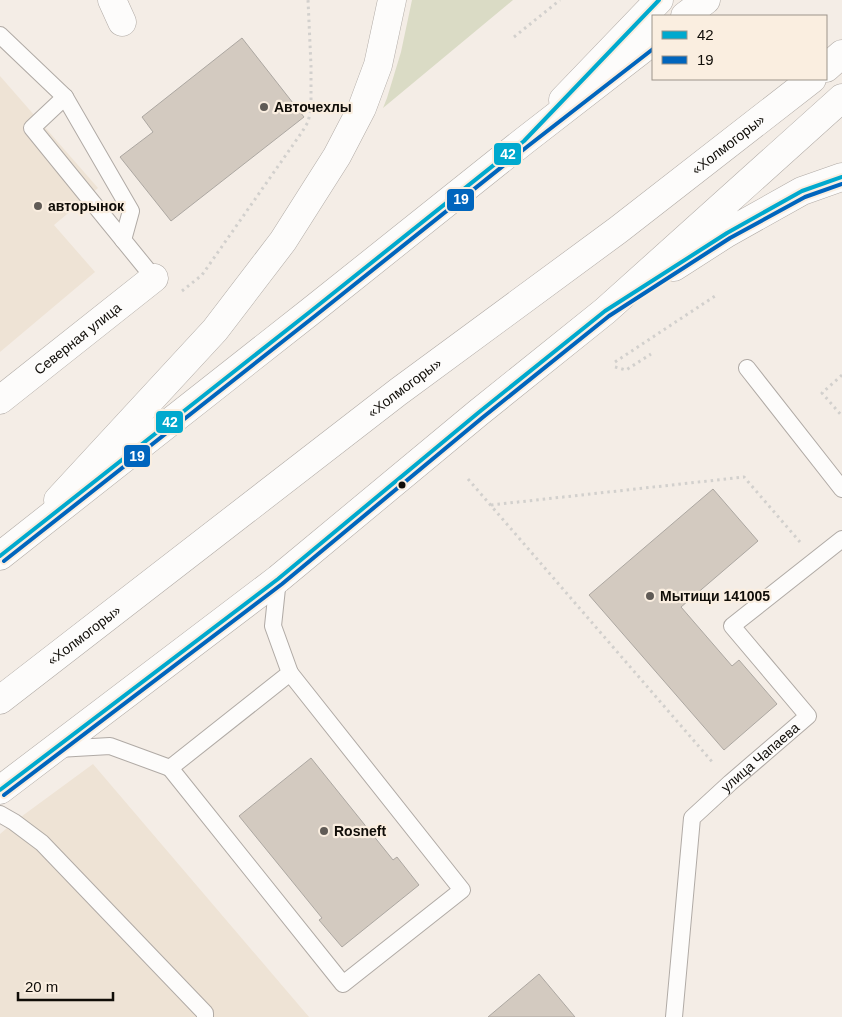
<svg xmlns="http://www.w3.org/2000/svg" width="842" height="1017" font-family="Arial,sans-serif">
  <rect width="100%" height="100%" fill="#f4ede6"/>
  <path fill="#eee3d5" d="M0 76 98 188 54 225 95 272 0 352Z
    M93 764 309 1017H0V834L14 822Z"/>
  <path fill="#dadbc5" d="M412 0H513L383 108 387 98 401 52Z"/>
  <path fill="#d3cac0" stroke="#aca7a1" d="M242 38 304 117 171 221 120 157 153 132 142 117Z
    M713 489 758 541 681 607 732 666 739 660 777 704 724 750 589 595Z
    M311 758 393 860 397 857 419 885 342 947 319 920 322 918 239 816Z
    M539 974 575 1017H488Z"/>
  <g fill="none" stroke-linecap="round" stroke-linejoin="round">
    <defs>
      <g id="lane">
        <path d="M0 35 65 97 131 211 123 240"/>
        <path d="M65 97 32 128 154 278"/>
        <path d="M747 368 842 489"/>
        <path d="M58 749 110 746 170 768 290 673 273 626 278 579"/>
        <path d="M170 768 343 984 462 890 290 673"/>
        <path d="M0 814 14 822 42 843 205 1013V1017"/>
        <path id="s1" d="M674 1017 692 818 730 783 808 716 732 626 842 539"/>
      </g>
      <g id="street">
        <path d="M112 0 122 22"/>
        <path id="s2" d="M0 400 154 278"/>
      </g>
      <path id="secondary" d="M563 100 659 0
        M674 267 727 233 802 191 842 177
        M58 500 215 330 283 241 337 156 362 108 378 65 392 0
        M0 790 278 579 478 413 605 311 842 98"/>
      <g id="highway">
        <path d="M685 16 706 0"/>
        <path d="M826 68 842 54"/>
        <path d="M0 556 311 311 524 141 653 41"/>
        <path id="s3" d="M0 700 398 392 618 230 812 79"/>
      </g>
    </defs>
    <use href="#lane" stroke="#b0aaa5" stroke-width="18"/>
    <use href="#street" stroke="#b0aaa5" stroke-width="29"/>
    <use href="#secondary" stroke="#b0aaa5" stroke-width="29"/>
    <use href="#highway" stroke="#b0aaa5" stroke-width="29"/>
    <path stroke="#d2d0cd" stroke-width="3" stroke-dasharray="2.5 4" stroke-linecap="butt" d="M514 37 560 0
      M182 291 202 275 302 132 308 122 311 109V66L308 0
      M615 362 715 296
      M615 367 626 370 651 354
      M842 375 822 393 842 416
      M468 479 714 764
      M491 505 744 477 800 542"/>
    <use href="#lane" stroke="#fdfcfb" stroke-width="16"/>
    <use href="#street" stroke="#fdfcfb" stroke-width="28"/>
    <use href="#secondary" stroke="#fdfcfb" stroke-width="28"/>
    <use href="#highway" stroke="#fdfcfb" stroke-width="28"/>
    <defs>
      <path id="bus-1" d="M0 556 311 311 524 141 659 0
        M0 790 278 579 478 413 605 311 727 233 802 191 842 177"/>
      <path id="bus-2" d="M4 561 315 316 528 146 653 49
        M4 795 282 584 482 418 609 316 730 238 805 197 842 184"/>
    </defs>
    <use href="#bus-1" stroke="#faeee0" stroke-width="8"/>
    <use href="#bus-2" stroke="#faeee0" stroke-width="8"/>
    <use href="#bus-1" stroke="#00a9ce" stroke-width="4"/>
    <use href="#bus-2" stroke="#0065bd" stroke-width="4"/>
  </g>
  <g fill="#605b56" stroke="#faeee0" stroke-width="2">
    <circle cx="264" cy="107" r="5"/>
    <circle cx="38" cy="206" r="5"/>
    <circle cx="650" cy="596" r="5"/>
    <circle cx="324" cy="831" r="5"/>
  </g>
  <circle fill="#100d08" stroke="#faeee0" stroke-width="2" cx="402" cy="485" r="4.5"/>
  <g text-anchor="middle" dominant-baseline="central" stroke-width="4.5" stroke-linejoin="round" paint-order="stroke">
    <g font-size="14" font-weight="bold" fill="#100d08" stroke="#faeee0" text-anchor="start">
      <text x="274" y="107">Авточехлы</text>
      <text x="48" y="206">авторынок</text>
      <text x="660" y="596">Мытищи 141005</text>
      <text x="334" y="831">Rosneft</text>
    </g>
    <g font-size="14" fill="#100d08" stroke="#faeee0">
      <text stroke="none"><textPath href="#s3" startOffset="916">«Холмогоры»</textPath></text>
      <text stroke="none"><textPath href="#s2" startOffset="99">Северная улица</textPath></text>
      <text stroke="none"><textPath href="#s3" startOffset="511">«Холмогоры»</textPath></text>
      <text stroke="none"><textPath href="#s3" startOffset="106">«Холмогоры»</textPath></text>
      <text stroke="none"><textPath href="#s1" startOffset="291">улица Чапаева</textPath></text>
    </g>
  </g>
  <g stroke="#faeee0" stroke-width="2">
    <rect x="493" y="142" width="29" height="24" rx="5" fill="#00a9ce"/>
    <rect x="446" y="188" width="29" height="24" rx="5" fill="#0065bd"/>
    <rect x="155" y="410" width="29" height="24" rx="5" fill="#00a9ce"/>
    <rect x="123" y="444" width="28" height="24" rx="5" fill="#0065bd"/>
  </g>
  <g font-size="14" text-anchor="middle" font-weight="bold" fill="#fff">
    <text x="508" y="159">42</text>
    <text x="461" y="204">19</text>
    <text x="170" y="427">42</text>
    <text x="137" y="461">19</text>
  </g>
  <rect x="652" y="15" width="175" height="65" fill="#faeee0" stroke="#9c948a"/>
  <rect x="662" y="31" width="25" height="8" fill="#00a9ce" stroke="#9c948a"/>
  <text x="697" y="40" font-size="15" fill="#100d08">42</text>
  <rect x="662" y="56" width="25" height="8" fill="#0065bd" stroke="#9c948a"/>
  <text x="697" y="65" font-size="15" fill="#100d08">19</text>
  <path d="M18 992v8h95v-8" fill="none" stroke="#100d08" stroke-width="2.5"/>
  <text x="25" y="992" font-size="15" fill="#100d08" stroke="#faeee0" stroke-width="4" paint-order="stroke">20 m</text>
</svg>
